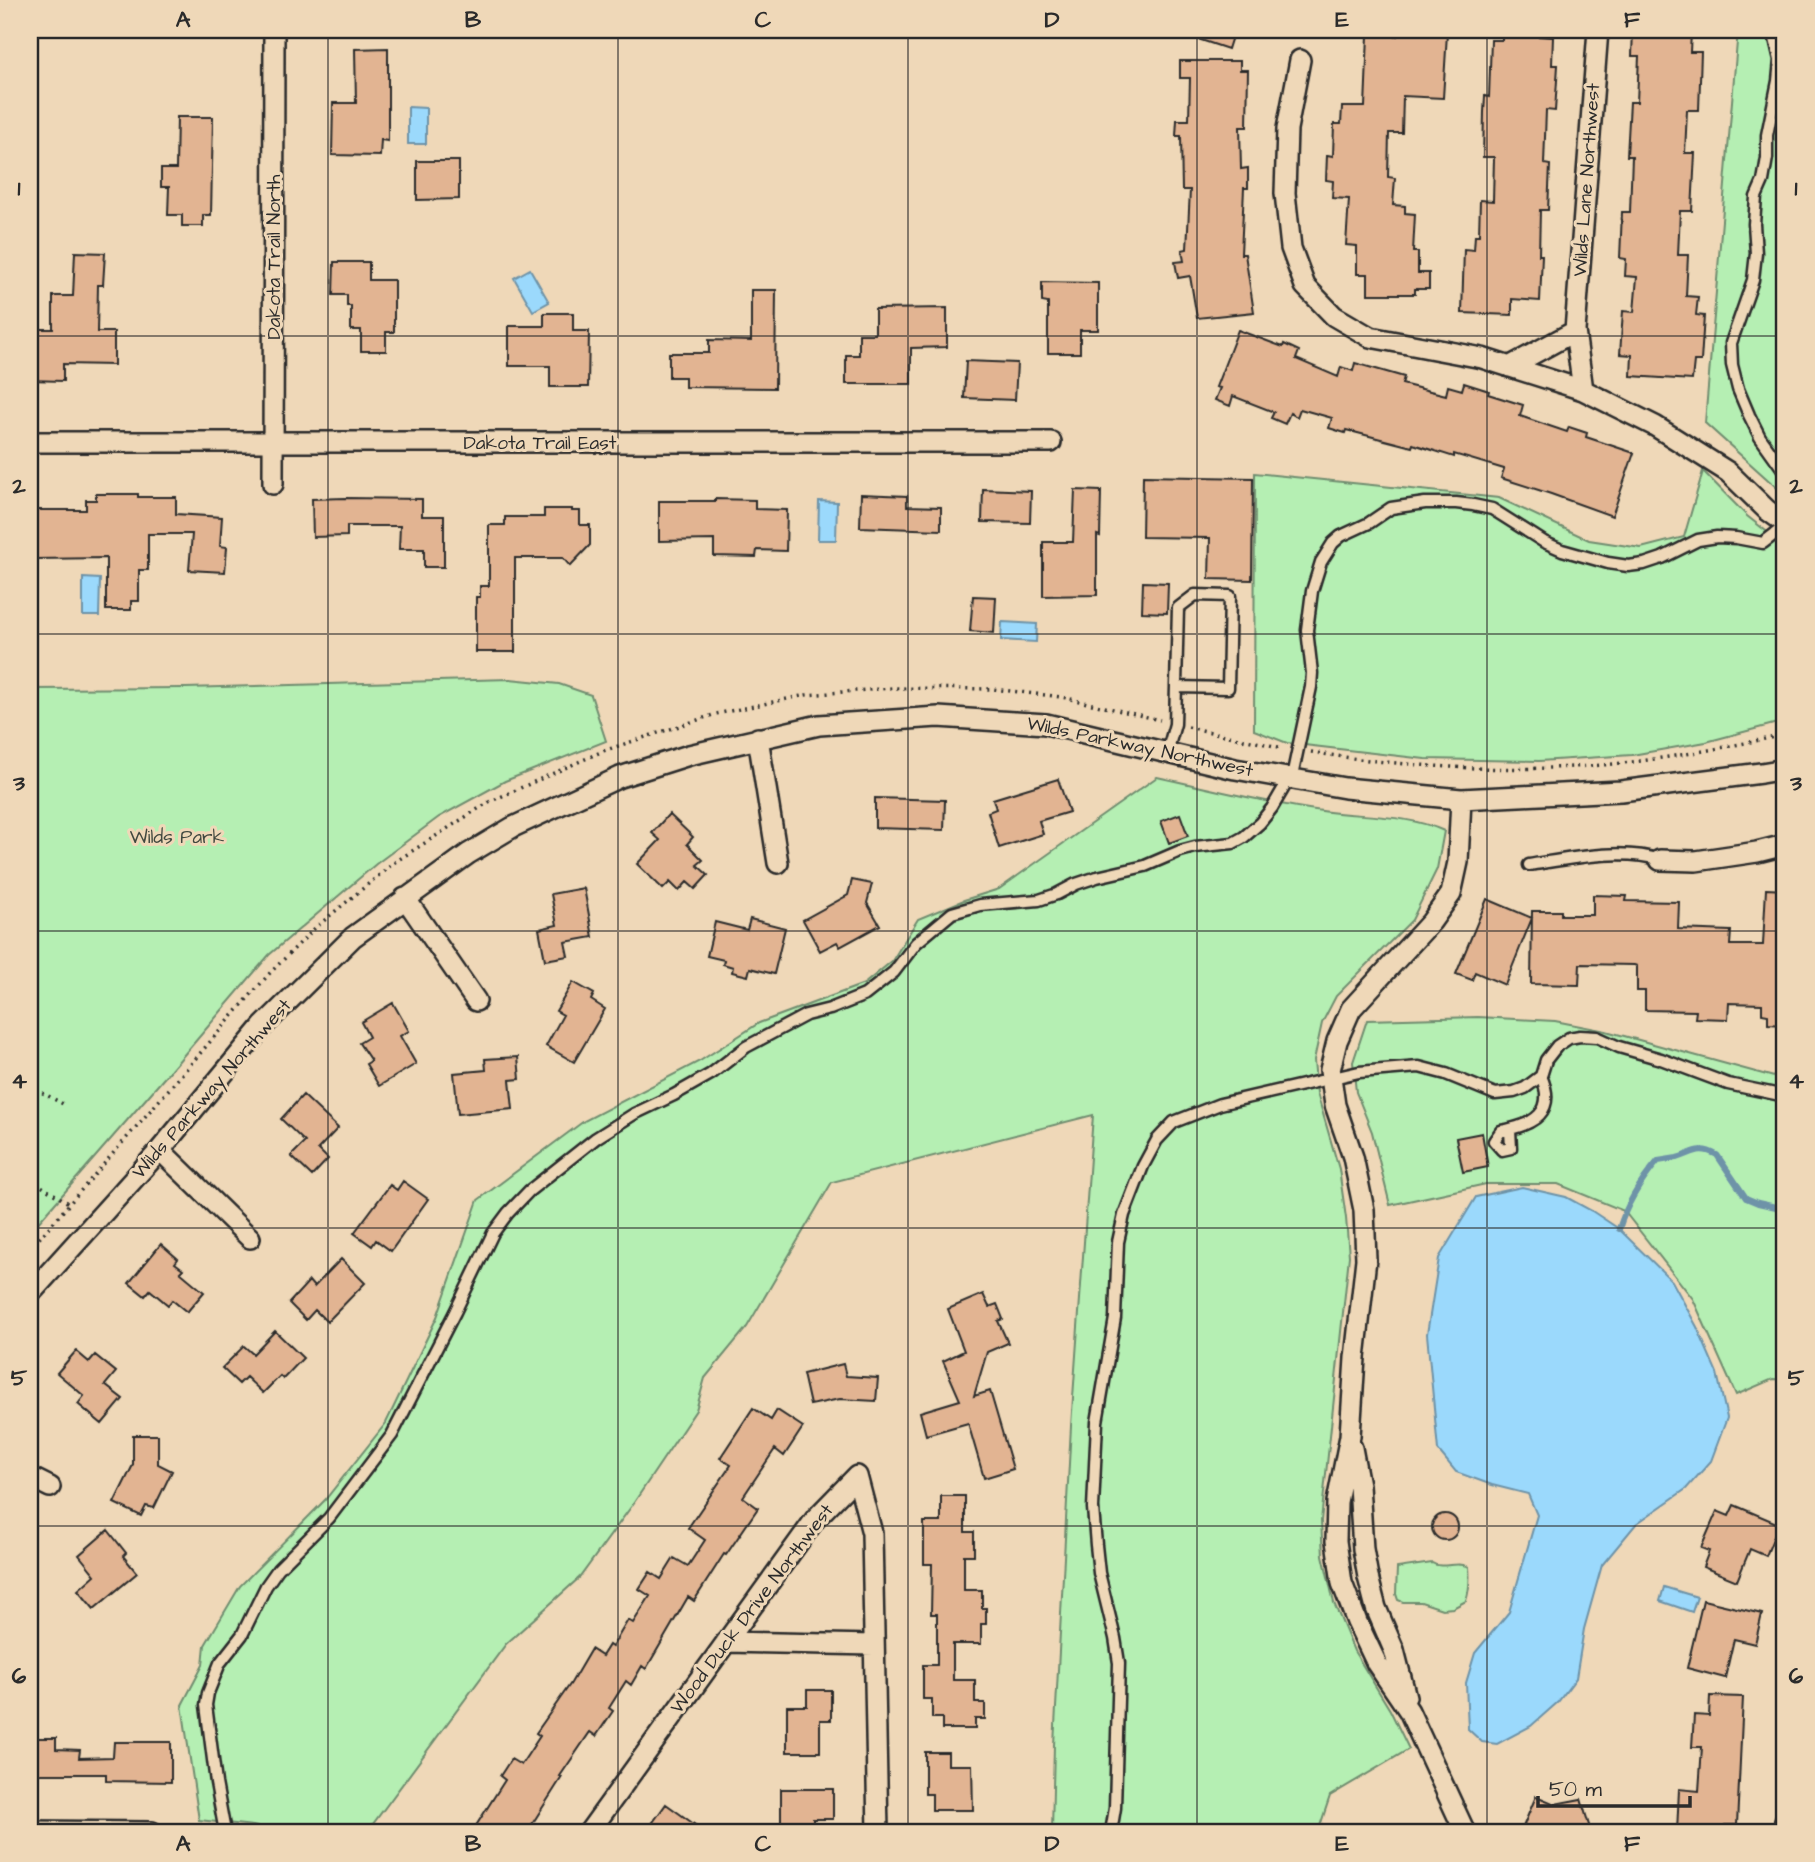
<svg xmlns="http://www.w3.org/2000/svg" width="1815" height="1862" font-family="'Architects Daughter',sans-serif">
  <rect width="100%" height="100%" fill="#efd8b8"/>
  <filter id="ink" filterUnits="userSpaceOnUse"><feTurbulence type="fractalNoise" baseFrequency=".0143" numOctaves="2"/><feDisplacementMap in="SourceGraphic" scale="14" xChannelSelector="R" yChannelSelector="G"/><feConvolveMatrix kernelMatrix="1 2 1 2 8 2 1 2 1" color-interpolation-filters="sRGB"/></filter>
  <g filter="url(#ink)">
    <path fill="#b5efb3" stroke="#708d6f" stroke-width="2" d="M1738 30H1785V495L1705 423Z
      M1703 471 1747 516 1785 546V721L1706 742 1632 755 1539 761 1425 759 1287 743 1254 730 1255 473 1499 498 1589 540 1641 548 1684 537Z
      M510 679 559 684 591 695 606 741 505 781 439 817 376 864 269 955 177 1063 30 1232V689L186 688Z
      M1157 777C1212 789 1266 803 1322 811 1362 817 1407 814 1444 831L1437 869 1412 920 1336 996 1322 1023 1314 1060 1317 1093 1339 1169 1346 1218 1349 1256 1321 1521 1323 1555 1334 1603 1354 1651 1390 1710 1409 1749 1330 1796 1318 1832H1052L1054 1745 1071 1426 1093 1115 832 1182 747 1327 705 1378 696 1410 631 1507 580 1577 506 1644 367 1832H277L253 1826 199 1820 182 1705 203 1665 205 1645 240 1586 325 1500 386 1423 437 1317 478 1200 584 1121 700 1061 759 1023 864 984 892 961 918 919 964 900 999 889Z
      M1478 1017 1555 1021 1606 1031 1785 1080V1380L1773 1379 1736 1395 1693 1299 1624 1211 1558 1184H1486L1390 1205 1372 1132 1356 1092 1353 1062 1367 1020Z
      M1432 1563C1443 1570 1457 1560 1469 1567 1470 1579 1470 1589 1466 1601L1453 1608 1442 1609 1421 1602H1403L1398 1600 1396 1594 1397 1568Z"/>
    <path fill="#9bd9fc" stroke="#6e93a8" stroke-width="2" d="M408 107 426 108V144H408Z
      M530 269 549 302 533 311 514 278Z
      M819 501 837 502 836 540H818Z
      M83 578 100 579 99 616H83Z
      M1002 622 1037 624 1036 642 1001 640Z
      M1522 1187 1566 1197 1592 1211 1619 1229 1672 1281 1697 1327 1717 1373 1727 1418 1711 1461 1686 1489 1636 1524 1602 1565 1584 1629 1576 1678 1558 1702 1531 1726 1497 1744 1482 1742 1468 1729 1466 1683 1475 1653 1509 1612 1537 1515 1528 1494 1492 1485 1456 1472 1438 1450 1427 1334 1439 1258 1476 1197Z
      M1664 1587 1697 1597 1692 1612 1660 1601Z"/>
    <g fill="none" stroke-linecap="round" stroke-linejoin="round">
      <path stroke="#6e93a8" stroke-width="6" d="M1619 1229C1627 1203 1641 1181 1658 1161 1664 1160 1671 1159 1677 1158 1694 1153 1699 1145 1717 1155L1746 1198 1758 1203 1785 1209"/>
    </g>
    <path fill="#e2b492" stroke="#2b2b2b" stroke-width="2" d="M1181 30H1234L1228 49 1180 33Z
      M1398 30H1437V33H1447L1443 98 1403 96 1402 133H1389L1388 177 1395 178 1393 205 1405 206V213L1415 214 1413 252H1418V273H1429V289H1415V294H1368V274H1357V246L1346 245 1349 199 1332 198 1333 181 1326 180 1327 155 1333 156 1334 124H1341L1342 107H1365L1368 35 1397 36Z
      M1633 30 1691 32 1690 52H1701L1699 110H1687L1685 153H1695L1692 211H1680L1678 255H1688L1686 296 1698 297 1696 315 1704 316 1701 361H1694L1692 380 1631 376 1632 355 1620 354 1623 311 1634 312 1637 277 1625 276 1626 259 1620 258 1622 212H1630L1632 156H1627L1630 102H1637L1639 56H1632Z
      M1502 34 1553 37 1552 65H1558L1555 111 1546 110 1544 164 1550 165 1548 210H1540L1539 255H1542L1540 301 1512 299V315L1462 313 1464 249 1474 250 1475 235H1479L1480 200 1493 201 1494 157H1483L1484 112 1485 96 1489 97 1491 40H1502Z
      M388 48V141L381 140 380 156 332 155 333 103H356L355 49Z
      M1180 61H1240V70H1248L1247 127H1240L1241 169 1248 168V188H1244L1241 254H1245L1254 312 1197 318 1190 276 1178 278 1175 262 1184 261 1182 250 1187 249 1190 190H1182L1181 136H1176L1177 120H1189L1190 78H1180Z
      M177 117H213L211 215H203V226H182V215H168L169 187H161V169H176Z
      M417 161H459V199L417 200Z
      M75 252 105 253 103 285H98L97 332H114V365L63 364V381L30 380V329H53V296H73Z
      M334 262H369V280H394V332H386V351H361V330H351V306H347V295H333Z
      M1042 282 1098 283V330H1080V353H1048V303L1042 302Z
      M751 290H776L775 388 685 387V377H669V353H709V340L751 341Z
      M947 308V347L911 348V384H846V355H859V334H875V309Z
      M544 313H573V331H589L588 387H550V366H509V326H544Z
      M1238 330 1283 347 1284 344 1299 351 1296 359 1338 377 1341 367 1353 371 1355 363 1404 377 1402 384 1446 395 1448 386 1462 390 1464 383 1489 391 1488 394 1523 405 1520 416 1567 432 1569 427 1587 433 1586 437 1634 453 1612 516 1551 494 1501 478 1504 469 1454 454V457L1413 444 1412 447 1346 430 1345 433 1329 428 1332 418 1300 409 1297 417 1290 413 1285 424 1271 418 1274 412 1233 396 1230 406 1215 400 1220 388 1216 387Z
      M966 361 1017 363 1015 400 964 398Z
      M1143 476 1253 478 1252 580 1209 579 1210 538 1142 537Z
      M983 489 1031 491 1030 523 982 522Z
      M1075 490 1101 491 1100 536 1097 535V595L1043 596V542H1073Z
      M96 494H138V497H176V514L222 517 220 546 227 547 225 572 189 570 192 534H148V570H139V601H131V610H106V558L34 559V553H30V519H32L33 510H86V500H96Z
      M861 494 907 496V506L941 507V530L860 527Z
      M346 498 422 499V516H444V567H424V549H399L400 526H347V536L313 537 312 499Z
      M715 499 755 500V509L787 510 786 551 757 550 756 557 714 556V540L659 541V501H715Z
      M544 509H572V511H580V525H590V545L570 566 563 558H515V652H476V597H480V586H489V525H505V517H544Z
      M1143 582 1168 583 1167 613 1142 612Z
      M973 596 996 597 994 633 970 631Z
      M1058 779 1069 812 1039 821 1043 834 999 848 988 812 996 809 993 799Z
      M875 798 945 800 944 830 875 828Z
      M669 814 693 837 687 844 703 860 697 865 708 875 695 889 687 882 679 891 670 882 663 889 637 864 660 840 652 833Z
      M1180 814 1188 836 1169 843 1161 821Z
      M852 880 872 884 867 903 880 925 840 947 837 942 820 951 803 920 848 895Z
      M584 888 593 937 565 942 568 956 545 960 539 929 557 925 551 894Z
      M1766 889 1785 890V1025L1768 1024V1015L1762 1014V1004L1729 1003 1728 1019 1695 1018 1696 1011 1645 1010V991H1637V966L1634 965 1580 964 1579 985 1531 984 1532 911H1561V915H1593V895L1627 896 1626 901 1679 902 1678 929 1731 931 1730 945H1763Z
      M1487 899 1532 918 1505 985 1475 972 1472 980 1456 974Z
      M750 919 785 928 774 974 750 968 748 976 732 972 733 967 723 964 724 960 707 956 715 922 747 930Z
      M573 982 594 994 591 1000 605 1009 574 1062 546 1046 563 1015 556 1011Z
      M393 1003 409 1031 400 1036 416 1064 379 1086 366 1064 371 1061 359 1043 369 1037 361 1022Z
      M518 1057 520 1079 510 1080 513 1109 458 1114 454 1073 486 1070 485 1059Z
      M303 1095 338 1128 318 1149 328 1159 312 1176 291 1156 305 1142 281 1119Z
      M1482 1133 1488 1167 1463 1172 1456 1138Z
      M403 1181 428 1199 391 1251 376 1240 372 1246 354 1233 390 1185 397 1190Z
      M161 1244 178 1259 175 1263 183 1269 180 1272 204 1292 187 1312 172 1300 168 1305 150 1290 145 1296 129 1283Z
      M341 1259 365 1283 327 1322 315 1310 306 1320 289 1303 309 1281 314 1287Z
      M983 1294 989 1307 997 1304 1003 1319 998 1321 1008 1343 987 1352 974 1396 990 1391 1013 1469 984 1478 968 1423 926 1435 920 1412 960 1400 943 1361 964 1351 948 1309Z
      M275 1331 303 1358 283 1379 280 1376 263 1393 246 1377 239 1384 222 1368 244 1346 253 1354Z
      M76 1351 89 1362 95 1355 116 1372 105 1385 123 1399 102 1424 78 1404 84 1396 57 1373Z
      M843 1364 846 1376 878 1378 876 1401 840 1399 810 1405 803 1374Z
      M753 1408 771 1420 777 1410 803 1427 784 1456 775 1449 743 1497 758 1508 726 1555 724 1554 694 1601 688 1597 646 1669 642 1666 631 1685 626 1681 609 1708 613 1711 596 1736 590 1732 560 1776 562 1777 527 1832H472L505 1780 500 1776 511 1759 521 1765 540 1736 536 1733 571 1683 591 1649 602 1656 609 1645 612 1647 628 1620 633 1623 650 1596 639 1589 650 1572 661 1579 674 1558 688 1566 705 1540 688 1528 731 1465 720 1458Z
      M133 1435H158V1464L172 1471 154 1508 146 1506 141 1516 114 1503 133 1465Z
      M941 1496H965V1532H974V1555H964V1590H982V1608H986V1624H981V1644H953V1680H975V1703H985V1719H975V1729H942V1718H932V1699H923V1665H937V1614H931L932 1564H924V1522H941Z
      M1734 1505 1779 1524 1766 1556 1750 1549 1737 1581 1703 1567 1709 1551 1701 1548 1717 1511 1729 1516Z
      M1432 1527a13 13 0 1 1 26 0a13 13 0 1 1-26 0Z
      M108 1530 126 1553 123 1556 137 1573 94 1609 78 1590 95 1575 79 1555Z
      M1703 1600 1762 1614 1755 1644 1734 1639 1725 1678 1687 1668Z
      M807 1690H831V1720H820V1752H787V1706H807Z
      M1710 1696 1743 1697 1737 1825H1725L1724 1832H1677L1679 1789 1699 1791 1702 1747H1692L1694 1715 1709 1716Z
      M30 1738H56V1749L80 1750 79 1758 113 1757 114 1742H171V1782L106 1781V1774H30Z
      M925 1752H948V1765H972L973 1810H932V1794H925Z
      M781 1789H833V1819H813V1832H781Z
      M1536 1796 1555 1804 1581 1799 1591 1832H1536L1523 1827Z
      M666 1804 705 1832H646Z"/>
    <g fill="none" stroke-linecap="round" stroke-linejoin="round">
      <defs>
        <path id="lane" d="M1773 30 1780 60 1778 81 1767 135V158L1763 181 1756 197 1754 224 1756 253 1753 280 1731 343 1732 365 1738 389 1749 415 1760 437 1785 472
          M1167 753 1175 724 1178 608 1195 595 1230 596 1228 688 1176 687
          M1529 865C1568 859 1622 847 1660 860
          M1541 1076 1546 1060 1557 1046 1569 1038 1580 1036 1597 1037 1619 1047 1661 1059 1728 1084 1785 1096
          M225 1832 216 1783 206 1705 208 1693 220 1663 242 1635 266 1586 278 1569 329 1518 392 1435 455 1312 493 1233 508 1213 529 1191 596 1138 634 1114 674 1095 711 1074 746 1047 806 1015 830 1009 865 995 894 972 916 943 952 913 980 905 1039 900 1057 894 1076 884 1097 877 1145 866 1180 851 1195 847 1233 843 1244 837 1260 823 1272 808 1293 772 1311 687 1312 673 1307 630 1312 591 1321 562 1333 543 1341 536 1369 523 1391 508 1425 503H1456L1473 505 1492 509 1544 542 1562 550 1608 563 1628 566 1644 564 1662 558 1698 540 1717 537 1736 538 1763 543 1785 526
          M1111 1832 1115 1808 1119 1663 1115 1638 1099 1573 1096 1545 1093 1508 1097 1422 1115 1318 1118 1242 1124 1215 1143 1166 1157 1140 1174 1122 1220 1104 1359 1072 1419 1067 1446 1074 1495 1094 1514 1092 1525 1088 1541 1076C1557 1112 1534 1125 1501 1131L1494 1141 1502 1150 1511 1148 1510 1130"/>
        <path id="street" d="M1300 60 1287 129 1285 193 1291 248 1305 286 1334 316 1370 337 1482 358 1583 390 1655 426 1728 472 1767 510 1785 523
          M1509 367 1575 331
          M1583 390 1575 331 1598 30
          M30 442H1051
          M273 484 274 30
          M758 738 778 863
          M1461 799 1458 862 1451 894 1431 922 1351 1009 1337 1041 1330 1070 1335 1105 1353 1157 1364 1210 1366 1259 1355 1358 1350 1436 1337 1502 1336 1541 1342 1583 1357 1622 1377 1664 1409 1711 1465 1832
          M1660 860 1696 861 1757 852 1785 845
          M405 898 476 1001
          M160 1150 250 1238
          M30 1294 160 1150 263 1026 353 937 468 854 513 827 620 777 689 755 819 725 938 717 1046 724 1235 769 1345 788 1461 799 1621 791 1761 773 1785 769
          M1352 1448 1359 1485 1363 1549 1368 1577 1376 1608 1394 1650 1406 1697
          M30 1477 50 1487
          M726 1642 874 1645
          M30 1831 152 1832
          M589 1832 816 1518 857 1476 872 1533 878 1832
          M1784 1832 1785 1821"/>
      </defs>
      <use href="#lane" stroke="#2b2b2b" stroke-width="15"/>
      <use href="#street" stroke="#2b2b2b" stroke-width="24"/>
      <path stroke="#2b2b2b" stroke-width="3.5" stroke-dasharray="2 5" stroke-linecap="butt" d="M1188 727 1283 748
        M1311 752C1414 769 1529 774 1632 762 1683 756 1735 745 1785 735
        M30 971C34 987 33 1003 30 1019
        M30 1086 63 1104
        M30 1179 70 1204
        M30 1249 269 974 315 928 395 862 489 802 603 751 716 714 806 695 892 688 993 689 1062 697 1160 720"/>
      <use href="#lane" stroke="#efd8b8" stroke-width="10"/>
      <use href="#street" stroke="#efd8b8" stroke-width="19"/>
    </g>
  </g>
  <path fill="none" stroke="#2b2b2b" stroke-width="2" stroke-opacity="0.55" d="M328 30V1832M618 30V1832M908 30V1832M1197 30V1832M1487 30V1832M30 336H1785M30 634H1785M30 931H1785M30 1228H1785M30 1526H1785"/>
  <g text-anchor="middle" dominant-baseline="central" stroke-width="6" stroke-linejoin="round" paint-order="stroke">
    <g font-size="19" fill="#2b2b2b" stroke="#efd8b8">
      <text transform="translate(1587 180) rotate(-86)">Wilds Lane Northwest</text>
      <text transform="translate(274 257) rotate(-90)">Dakota Trail North</text>
      <text x="540" y="443">Dakota Trail East</text>
      <text transform="translate(1140 747) rotate(12)">Wilds Parkway Northwest</text>
      <text transform="translate(212 1089) rotate(-49)">Wilds Parkway Northwest</text>
      <text transform="translate(752 1609) rotate(-53)">Wood Duck Drive Northwest</text>
    </g>
    <g font-size="19" fill="#40483f" stroke="#efd8b8">
      <text x="177" y="837">Wilds Park</text>
    </g>
  </g>
  <rect width="1815" height="1862" fill="none" stroke="#efd8b8" stroke-width="77"/>
  <path d="M1538 1796v10h152v-10" fill="none" stroke="#2b2b2b" stroke-width="3.5"/>
  <text x="1549" y="1796" font-size="21" fill="#2b2b2b" stroke="#efd8b8" stroke-width="5" paint-order="stroke">50 m</text>
  <rect x="38" y="38" width="1738" height="1786" fill="none" stroke="#2b2b2b" stroke-width="2.5"/>
  <g font-size="23" text-anchor="middle" font-weight="bold" fill="#2b2b2b">
    <text x="183" y="27">A</text>
    <text x="473" y="27">B</text>
    <text x="763" y="27">C</text>
    <text x="1052" y="27">D</text>
    <text x="1342" y="27">E</text>
    <text x="1632" y="27">F</text>
    <text x="19" y="195">1</text>
    <text x="1796" y="195">1</text>
    <text x="19" y="493">2</text>
    <text x="1796" y="493">2</text>
    <text x="19" y="790">3</text>
    <text x="1796" y="790">3</text>
    <text x="19" y="1088">4</text>
    <text x="1796" y="1088">4</text>
    <text x="19" y="1385">5</text>
    <text x="1796" y="1385">5</text>
    <text x="19" y="1683">6</text>
    <text x="1796" y="1683">6</text>
    <text x="183" y="1851">A</text>
    <text x="473" y="1851">B</text>
    <text x="763" y="1851">C</text>
    <text x="1052" y="1851">D</text>
    <text x="1342" y="1851">E</text>
    <text x="1632" y="1851">F</text>
  </g>
</svg>
